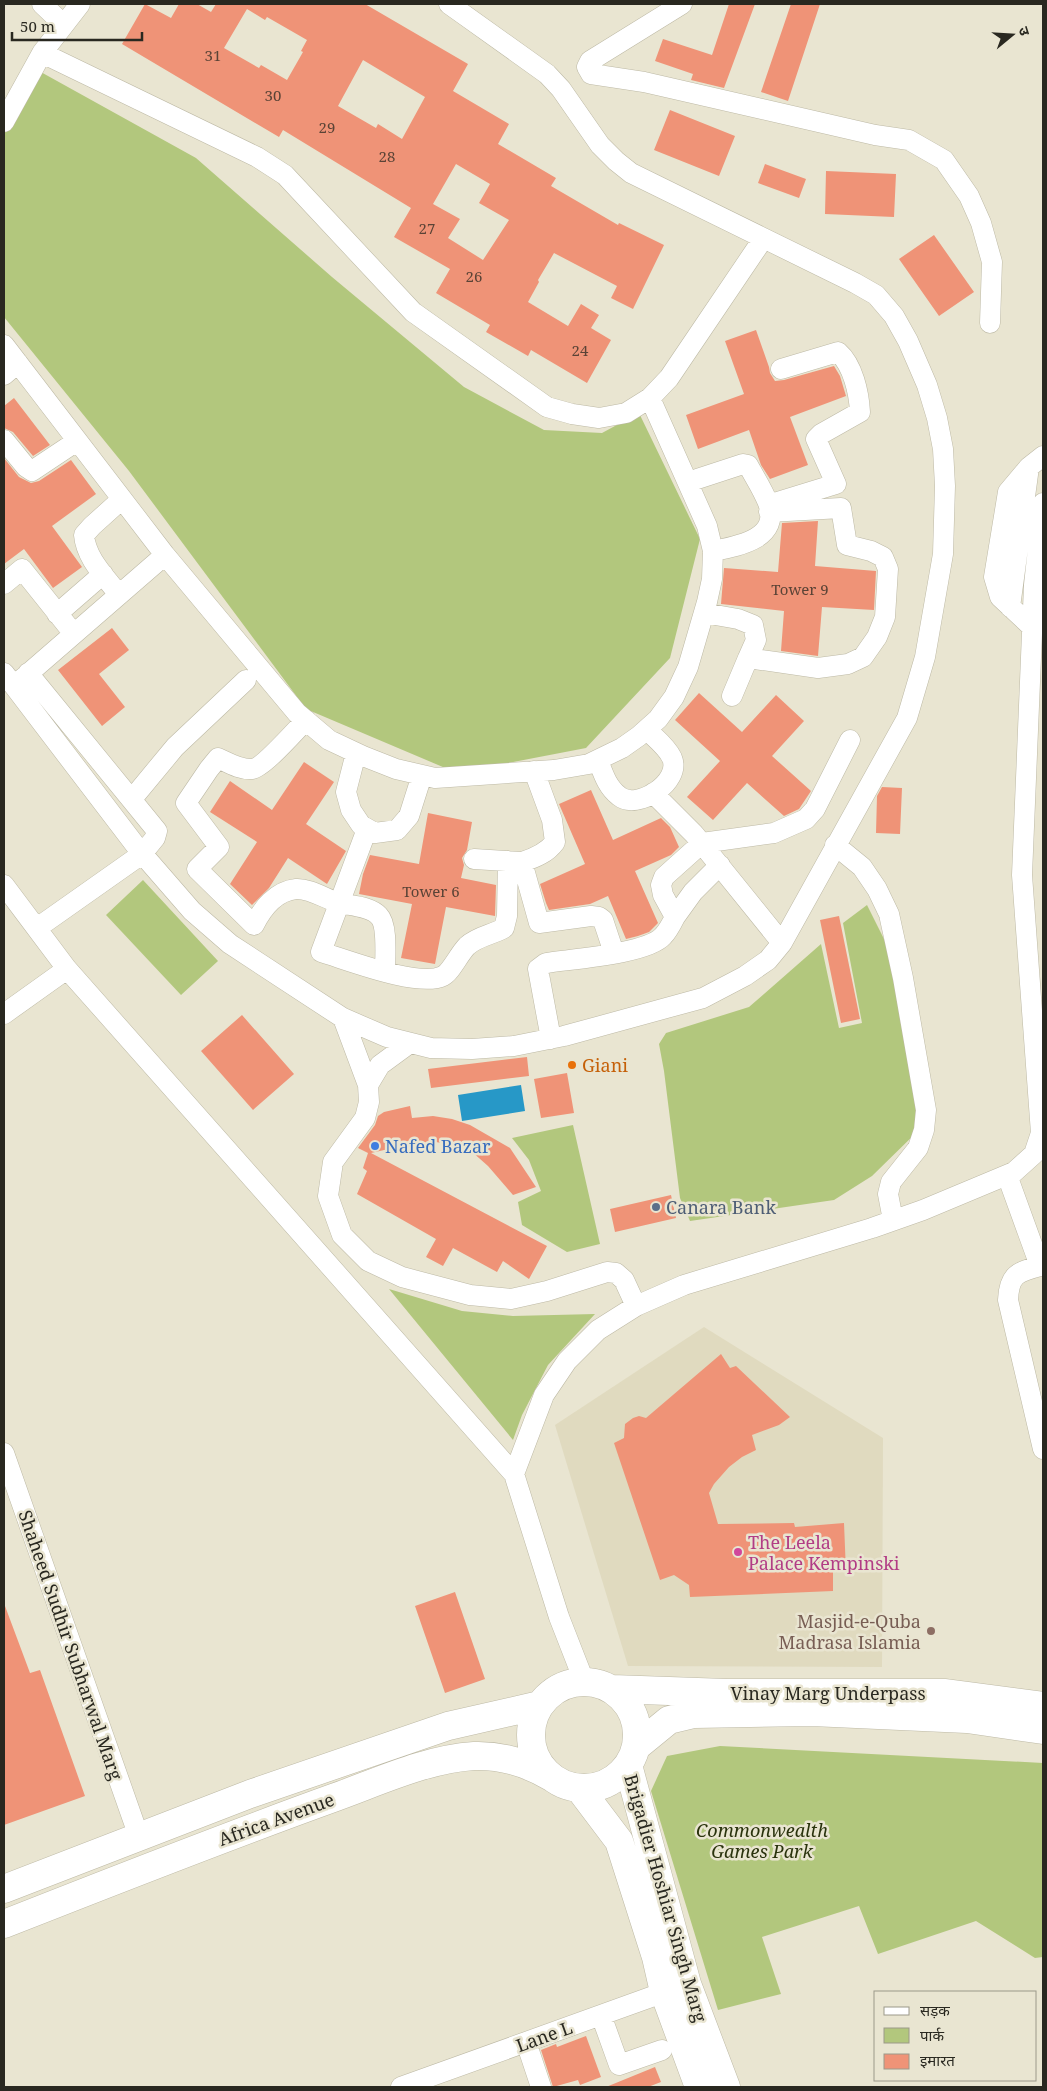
<svg xmlns="http://www.w3.org/2000/svg" width="1047" height="2091" font-family="'Noto Serif','Noto Sans Devanagari',serif">
  <rect width="100%" height="100%" fill="#e9e5d1"/>
  <path fill="#e0dabf" d="M704 1327 883 1438 882 1667 628 1666 555 1425Z"/>
  <path fill="#b2c77d" d="M39 71 196 158 332 277 464 387 544 430 602 433 639 413 700 539 670 658 586 748 457 773 306 709 129 471 4 317V131Z
    M143 880 218 961 181 995 106 915Z
    M867 905 893 957 920 1129 872 1176 834 1200 690 1221 680 1198 664 1071 659 1044 666 1033 749 1007 821 944 839 1028 862 1023 843 923Z
    M573 1125 600 1244 567 1252 522 1225 518 1202 541 1191 529 1160 512 1138Z
    M389 1289 462 1311 513 1316 595 1314 548 1365 522 1415 513 1440Z
    M720 1746 1043 1763V1957L1035 1958 976 1921 878 1954 859 1906 762 1937 781 1994 718 2010 651 1791 667 1756Z"/>
  <path fill="#2798c7" d="M521 1085 525 1111 462 1121 458 1095Z"/>
  <path fill="#ef9377" fill-rule="evenodd" d="M145 4 171 18 179 4H197L211 12 216 4H365L468 64 453 91 509 124 498 144 556 178 551 186 618 225 619 223 664 245 633 309 611 298 617 286 554 253 538 280 539 282 528 302 568 326 581 304 599 315 591 328 611 340 587 383 531 350 528 356 486 332 490 325 436 293 450 269 394 237 411 208 283 130 279 137 122 44ZM247 9 265 20 267 17 307 40 301 51 303 52 287 80 261 65 259 68 224 48ZM363 60 425 97 402 139 378 124 376 128 338 106ZM456 164 490 184 479 203 509 220 483 260 448 238 460 219 433 204Z
    M729 4H755L724 88 691 80 693 74 655 61 663 39 712 55Z
    M791 4H820L788 101 761 92Z
    M670 110 735 136 719 176 654 150Z
    M765 164 806 179 799 198 758 183Z
    M826 171 896 174 894 217 825 214Z
    M934 235 974 292 939 316 899 259Z
    M756 330 769 367 770 373 775 381 784 380 834 366 840 376 846 396 790 417 808 465 770 479 761 465 749 430 698 449 686 415 744 394 725 341Z
    M14 398 50 445 33 456 13 432 4 428V406Z
    M4 458 19 477 31 483 39 481 71 460 96 494 52 526 82 567 53 588 24 549 4 564Z
    M818 521 815 566 876 571 874 610 822 607 818 656 781 651 784 611 721 604 724 568 778 572 782 523Z
    M112 628 129 650 99 674 125 707 102 726 58 670Z
    M699 693 742 732 776 695 804 721 772 756 811 791 799 809 784 816 747 783 713 820 687 797 720 761 675 720Z
    M304 762 334 782 306 824 346 851 327 884 288 858 269 888 252 905 230 884 257 842 210 812 230 781 272 810Z
    M882 787 902 788 900 834 876 833 877 796Z
    M591 790 613 840 661 818 670 827 679 847 671 855 635 871 658 923 649 932 638 936 626 939 608 896 590 904 549 910 546 903 540 884 585 864 559 804Z
    M428 813 472 822 467 850 462 858 464 865 461 878 496 885 495 916 446 907 435 964 401 958 412 904 359 894 363 874 370 855 419 864Z
    M839 916 860 1019 841 1023 820 920Z
    M242 1015 294 1074 253 1110 201 1051Z
    M527 1057 529 1076 431 1088 428 1069Z
    M567 1073 574 1113 541 1118 534 1079Z
    M410 1106 412 1118 433 1116 452 1119 470 1125 510 1148 536 1187 513 1195 488 1166 471 1151 452 1145 436 1142 415 1143 371 1153 547 1246 529 1279 503 1261 497 1272 453 1248 443 1266 426 1257 436 1239 357 1194 367 1171 363 1168 368 1153 358 1148 375 1125 378 1116 384 1112Z
    M671 1195 676 1218 615 1232 610 1209Z
    M721 1354 730 1368 736 1366 790 1417 779 1425 752 1435 756 1450 742 1457 729 1467 714 1484 709 1493 718 1524 794 1523 795 1527 844 1523 846 1572 833 1568V1591L690 1597 689 1585 674 1575 660 1580 614 1443 624 1438 625 1424 633 1418 639 1416 646 1418Z
    M455 1592 485 1679 445 1693 415 1606Z
    M5 1606 30 1673 40 1670 85 1796 4 1825V1607Z
    M586 2036 601 2077 580 2085 578 2080 553 2087 541 2050 556 2044 557 2047Z
    M655 2067 661 2082 648 2087H606Z"/>
  <g fill="none" stroke-linecap="round" stroke-linejoin="round">
    <defs>
      <path id="street" d="M42 4 63 24
        M449 4 547 74 561 89 600 145 616 161 631 173 855 283 876 295 894 316 908 341 927 385 937 418 943 449 945 486 943 554 925 657 907 718 782 943
        M682 4 590 61 587 67 591 74 644 82 875 135 909 140 944 160 969 196 981 223 992 262 990 323
        M42 53 257 157 285 175 413 312 547 407 572 414 599 418 626 413 650 398 669 378 763 239
        M4 122 42 53 80 4
        M4 345 165 555 297 713 329 740 363 756 396 769 435 778 554 770 589 764 622 748 639 736 658 719 674 697 688 667 707 602 712 579 713 551 707 526 650 398
        M4 375 18 363
        M4 440 26 467 32 471 77 441
        M688 482 743 464 748 465C755 478 763 490 768 503 781 539 738 546 713 551
        M771 504 836 484 816 439 821 434 860 412C859 393 853 365 838 352L781 369
        M4 584 22 569 74 634
        M119 595C106 577 86 559 84 535L92 526 122 499
        M1010 607 1029 467
        M704 613 738 619 753 625 756 640 748 658
        M57 614 103 574
        M1032 627 1000 597 994 577 1008 492 1029 467 1043 456
        M4 673 14 686 165 555
        M28 673 157 831 155 838 142 854 37 928
        M14 686 139 850 192 911 230 944 343 1018 387 1037 431 1048 472 1049 514 1046 564 1036 703 998 745 976 768 960 782 943 694 834 653 793
        M732 696 748 658 818 668 848 664 863 657 877 637 885 617 888 569 883 557 871 551 847 545 841 508 769 512
        M306 720C296 730 263 768 252 769 240 770 229 763 218 758L209 769 186 803 219 847 197 869 254 925C262 909 276 891 296 889 309 888 326 899 339 903 351 906 370 906 379 916 388 925 385 958 385 972
        M356 753 346 792 351 810 361 825 375 833 397 830 409 816 422 775
        M598 760C603 773 607 787 619 796 637 811 682 782 672 758 667 747 655 738 647 730
        M534 771 552 820 555 842C547 853 535 858 522 862L539 923 591 916 599 917 603 920 614 953
        M132 799 175 747 246 680
        M367 829 321 952C348 960 419 988 443 976 451 972 459 954 467 946 478 936 492 935 504 928L507 916 508 861
        M835 845 862 867 877 889 889 914 903 978 926 1110 924 1130 918 1148 891 1182 888 1194 893 1220
        M474 859 520 862
        M720 865 693 892 675 917 663 895 661 885 664 877 702 843 774 833 806 819 815 809 850 740
        M4 885 67 969 514 1474 559 1617 584 1681
        M4 1014 67 969
        M343 1018 368 1085 369 1102 365 1118 333 1162 328 1196 342 1235 368 1261 402 1277 470 1295 511 1299 547 1291 607 1272 616 1273 624 1280 636 1306
        M551 1039 538 969 546 963C571 959 647 954 663 936 668 931 672 923 675 917
        M368 1085 380 1065 410 1043
        M1007 1175 1040 1266C1017 1272 1009 1275 1008 1300L1043 1449
        M4 1453 139 1837
        M514 1474 544 1395 567 1361 598 1330 636 1306 684 1285 872 1228 923 1210 1014 1172 1034 1154 1041 1133 1022 875 1034 585 1043 503
        M601 2015 619 2065 662 2050
        M526 2042 541 2087
        M401 2087 676 1988"/>
      <path id="secondary" d="M531 1735a53 53 0 1 1 106 0a53 53 0 1 1-106 0Z
        M612 1689 726 1693H944L1043 1706
        M636 1747 669 1720 694 1714 812 1712 967 1719 1043 1730
        M628 1765 687 1984 726 2087
        M579 1788 619 1841 656 1957 664 1992 699 2087
        M4 1889 250 1794 448 1726 540 1705
        M4 1924C113 1881 222 1838 333 1798 378 1782 426 1759 474 1756 503 1755 528 1763 553 1778"/>
    </defs>
    <use href="#street" stroke="#bdb9a5" stroke-width="21"/>
    <use href="#secondary" stroke="#bdb9a5" stroke-width="29"/>
    <use href="#street" stroke="#fff" stroke-width="20"/>
    <use href="#secondary" stroke="#fff" stroke-width="28"/>
  </g>
  <circle fill="#e8710a" stroke="#e9e5d1" stroke-width="2" cx="572" cy="1065" r="5"/>
  <circle fill="#3f7fe0" stroke="#e9e5d1" stroke-width="2" cx="375" cy="1146" r="5"/>
  <circle fill="#5c6f8a" stroke="#e9e5d1" stroke-width="2" cx="656" cy="1207" r="5"/>
  <circle fill="#d1479c" stroke="#e9e5d1" stroke-width="2" cx="738" cy="1552" r="5"/>
  <circle fill="#8d6e63" stroke="#e9e5d1" stroke-width="2" cx="931" cy="1631" r="5"/>
  <g text-anchor="middle" dominant-baseline="central" stroke-width="5" stroke-linejoin="round" paint-order="stroke">
    <g font-size="15" fill="#5a4336">
      <text x="213" y="55">31</text>
      <text x="273" y="95">30</text>
      <text x="327" y="127">29</text>
      <text x="387" y="156">28</text>
      <text x="427" y="228">27</text>
      <text x="474" y="276">26</text>
      <text x="580" y="350">24</text>
      <text x="800" y="589">Tower 9</text>
      <text x="431" y="891">Tower 6</text>
    </g>
    <g font-size="18" fill="#c56008" stroke="#e9e5d1" text-anchor="start">
      <text x="582" y="1065">Giani</text>
    </g>
    <g font-size="18" fill="#366cbe" stroke="#e9e5d1" text-anchor="start">
      <text x="385" y="1146">Nafed Bazar</text>
    </g>
    <g font-size="18" fill="#4e5e75" stroke="#e9e5d1" text-anchor="start">
      <text x="666" y="1207">Canara Bank</text>
    </g>
    <g font-size="18" fill="#b23c85" stroke="#e9e5d1" text-anchor="start">
      <text x="748" y="1542">The Leela<tspan x="748" dy="21">Palace Kempinski</tspan></text>
    </g>
    <g font-size="18" fill="#785e54" stroke="#e9e5d1" text-anchor="end">
      <text x="921" y="1621">Masjid-e-Quba<tspan x="921" dy="21">Madrasa Islamia</tspan></text>
    </g>
    <g font-size="18" fill="#292820" stroke="#e9e5d1">
      <text transform="translate(71 1645) rotate(71)">Shaheed Sudhir Subharwal Marg</text>
      <text x="828" y="1693">Vinay Marg Underpass</text>
      <text transform="translate(276 1819) rotate(-20)">Africa Avenue</text>
      <text transform="translate(666 1898) rotate(74)">Brigadier Hoshiar Singh Marg</text>
      <text transform="translate(544 2036) rotate(-20)">Lane L</text>
    </g>
    <g font-size="18" font-style="italic" fill="#2a330d" stroke="#e9e5d1">
      <text x="762" y="1830">Commonwealth<tspan x="762" dy="21">Games Park</tspan></text>
    </g>
  </g>
  <rect width="1047" height="2091" fill="none" stroke="#292820" stroke-width="10"/>
  <rect x="874" y="1991" width="162" height="90" fill="#e9e5d1" stroke="#9c998a"/>
  <rect x="884" y="2007" width="25" height="8" fill="#ffffff" stroke="#9c998a"/>
  <text x="920" y="2016" font-size="15" fill="#292820">सड़क</text>
  <rect x="884" y="2028" width="25" height="15" fill="#b2c77d" stroke="#9c998a"/>
  <text x="920" y="2041" font-size="15" fill="#292820">पार्क</text>
  <rect x="884" y="2054" width="25" height="15" fill="#ef9377" stroke="#9c998a"/>
  <text x="920" y="2066" font-size="15" fill="#292820">इमारत</text>
  <g transform="translate(1012 35) rotate(72)" stroke="#e9e5d1" stroke-width="4" paint-order="stroke">
  <path d="M0-4L9 19L0 12L-9 19Z" fill="#292820"/>
  <text y="-8" font-size="14" font-weight="bold" text-anchor="middle" fill="#292820">उ</text>
  </g>
  <path d="M12 32v8h130v-8" fill="none" stroke="#292820" stroke-width="2.5"/>
  <text x="20" y="32" font-size="15" fill="#292820" stroke="#e9e5d1" stroke-width="4" paint-order="stroke">50 m</text>
</svg>
